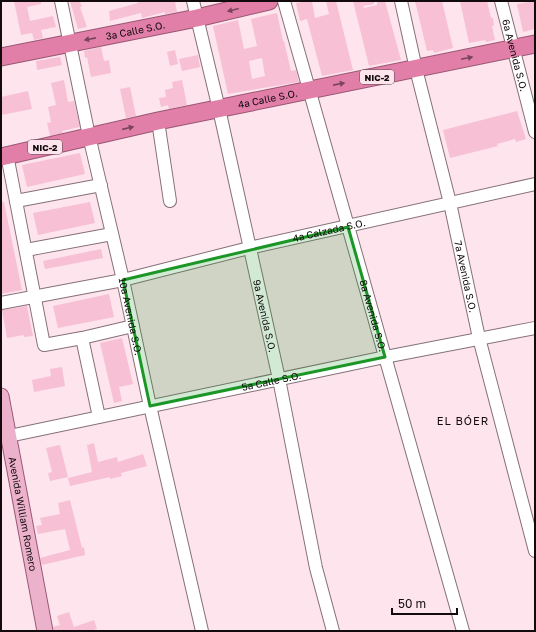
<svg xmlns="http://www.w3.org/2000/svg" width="536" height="632" font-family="'Golos Text',sans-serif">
  <rect width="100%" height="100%" fill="#fde4ed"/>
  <path fill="#f7c0d5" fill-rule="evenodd" d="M14 1H41V4L27 7 30 21 53 16 56 27 41 30 43 38 34 40 32 33 21 35Z
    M70 1H80L82 7H80L87 27 78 29Z
    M137 1H175L177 12 165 14V12L142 18 141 13 110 21 109 11 138 3Z
    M306 1H312L315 18 329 14 326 1H336L353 70 322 76 307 19 300 21 296 3Z
    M353 1H374V4L363 6 364 8 377 5V1H385L401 60 369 66Z
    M415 1H442L453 48 434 53 433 50 427 51Z
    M460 1H487L491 18H493L494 25 492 26 495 40 486 42 485 40 469 43Z
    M535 1V29L523 32 517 4Z
    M277 13 283 41H284L291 71 296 70 299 82 228 94 213 26 238 20 244 49 257 46 251 19ZM262 58 265 76 252 79 249 61Z
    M101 47 104 61 109 60 111 73 91 77 87 57 85 58 84 51Z
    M175 50 178 64 170 66 167 52Z
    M198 55 200 67 182 71 179 59Z
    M60 57 62 65 37 70 36 61Z
    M64 80 68 102 74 101 80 127 62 131 63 133 50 136 47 123 51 122 48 107 56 105 51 83Z
    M182 80 187 105 169 109 168 105 161 107 159 98 166 97 165 90 173 88 172 82Z
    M130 87 136 116 126 118 120 89Z
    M28 91 32 109 1 115V97Z
    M517 111 526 139 516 142 515 139 497 144 498 146 450 158 443 130Z
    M80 153 85 174 27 187 22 165Z
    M1 202H4L22 290 1 294Z
    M90 202 95 223 38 235 33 213Z
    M101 249 103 258 45 269 43 261Z
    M109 294 114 317 58 328 53 306Z
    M27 306 33 336 24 337V335L7 338 2 310Z
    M122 338 133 384 119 387 122 401 114 403 100 343Z
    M62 367 65 386 34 392 32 380 51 376 50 369Z
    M94 443 98 462 117 457 118 462 143 454 147 466 121 473 122 476 110 479V477L70 486 68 478 92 472 87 445Z
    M60 445 68 477 50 481 48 473 52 472 46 448Z
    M70 500 82 548 84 547 85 555 42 565 40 558 70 550 65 529 38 534 36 526 42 525 40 518 60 514 58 503Z
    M69 612 74 627 94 620 97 629 89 631H54L53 627 60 625 57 616Z"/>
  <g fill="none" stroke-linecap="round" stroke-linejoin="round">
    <defs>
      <g id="minor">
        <path id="s1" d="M61 1 89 136 123 280 150 406 202 631"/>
        <path id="s2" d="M193 1 219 109 279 379 316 568 333 631"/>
        <path id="s3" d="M284 1 463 631"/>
        <path id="s4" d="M401 1 416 69 450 203 479 338 535 551"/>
        <path id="s5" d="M501 1 535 132"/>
        <path d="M158 121 170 201"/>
        <path d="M7 155 44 345 82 338 133 326"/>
        <path d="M16 201 101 185"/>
        <path d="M26 250 112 234"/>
        <path id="s6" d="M1 303 123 280 249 248 535 184"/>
        <path d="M82 338 99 417"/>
        <path id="s7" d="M9 436 385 357 535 328"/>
      </g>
      <g id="major">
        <path id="s8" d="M1 396 45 631"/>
      </g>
      <g id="highway">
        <path id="s9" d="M1 57 197 18 269 1"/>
        <path id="s10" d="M1 157 158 121 535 44"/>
      </g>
    </defs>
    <use href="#minor" stroke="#867078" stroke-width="14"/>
    <use href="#major" stroke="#995672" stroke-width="17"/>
    <use href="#highway" stroke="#995672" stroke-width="19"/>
    <use href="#minor" stroke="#fff" stroke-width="12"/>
    <use href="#major" stroke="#edb2cb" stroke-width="15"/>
    <use href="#highway" stroke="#e17fa8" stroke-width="17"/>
  </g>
  <defs><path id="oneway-solid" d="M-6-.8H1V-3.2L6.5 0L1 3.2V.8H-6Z"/></defs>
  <g fill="#7a445a">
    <use href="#oneway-solid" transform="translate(233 10) rotate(166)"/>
    <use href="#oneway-solid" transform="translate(90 39) rotate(169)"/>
    <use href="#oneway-solid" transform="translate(467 58) rotate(-12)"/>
    <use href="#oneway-solid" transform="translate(339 84) rotate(-11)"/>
    <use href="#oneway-solid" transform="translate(128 128) rotate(-13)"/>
  </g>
  <path fill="#1c9627" fill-opacity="0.2" stroke="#1c9627" stroke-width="3" stroke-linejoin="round" d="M348 227 385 357 150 406 123 280Z"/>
  <g text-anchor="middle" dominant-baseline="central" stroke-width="3.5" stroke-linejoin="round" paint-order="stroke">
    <g fill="#fde4ed" stroke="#584b50" stroke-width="1">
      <rect x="360" y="70" width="34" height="14" rx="3"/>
      <rect x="28" y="140" width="34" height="14" rx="3"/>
    </g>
    <g font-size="9" font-weight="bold" fill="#120a0d">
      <text x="377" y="77">NIC-2</text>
      <text x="45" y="147">NIC-2</text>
    </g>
    <g font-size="10" fill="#120a0d" stroke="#fde4ed">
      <text stroke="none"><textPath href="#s9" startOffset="137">3a Calle S.O.</textPath></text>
      <text stroke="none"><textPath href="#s5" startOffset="56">6a Avenida S.O.</textPath></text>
      <text stroke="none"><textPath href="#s10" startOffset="273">4a Calle S.O.</textPath></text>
      <text stroke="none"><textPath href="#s6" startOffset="336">4a Calzada S.O.</textPath></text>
      <text stroke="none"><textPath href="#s4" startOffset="283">7a Avenida S.O.</textPath></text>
      <text stroke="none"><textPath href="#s1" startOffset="323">10a Avenida S.O.</textPath></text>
      <text stroke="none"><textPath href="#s2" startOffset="323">9a Avenida S.O.</textPath></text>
      <text stroke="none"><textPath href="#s3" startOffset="327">8a Avenida S.O.</textPath></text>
      <text stroke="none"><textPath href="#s7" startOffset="268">5a Calle S.O.</textPath></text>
      <text stroke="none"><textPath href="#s8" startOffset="120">Avenida William Romero</textPath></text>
    </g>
    <g font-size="11" letter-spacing="1" fill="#120a0d" stroke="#fde4ed">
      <text x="463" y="420">EL BÓER</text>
    </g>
  </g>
  <rect width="536" height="632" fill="none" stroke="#120a0d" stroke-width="4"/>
  <path d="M392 608v6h65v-6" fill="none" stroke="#120a0d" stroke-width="2"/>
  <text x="398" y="608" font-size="12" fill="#120a0d" stroke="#fde4ed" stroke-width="3" paint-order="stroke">50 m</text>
</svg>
